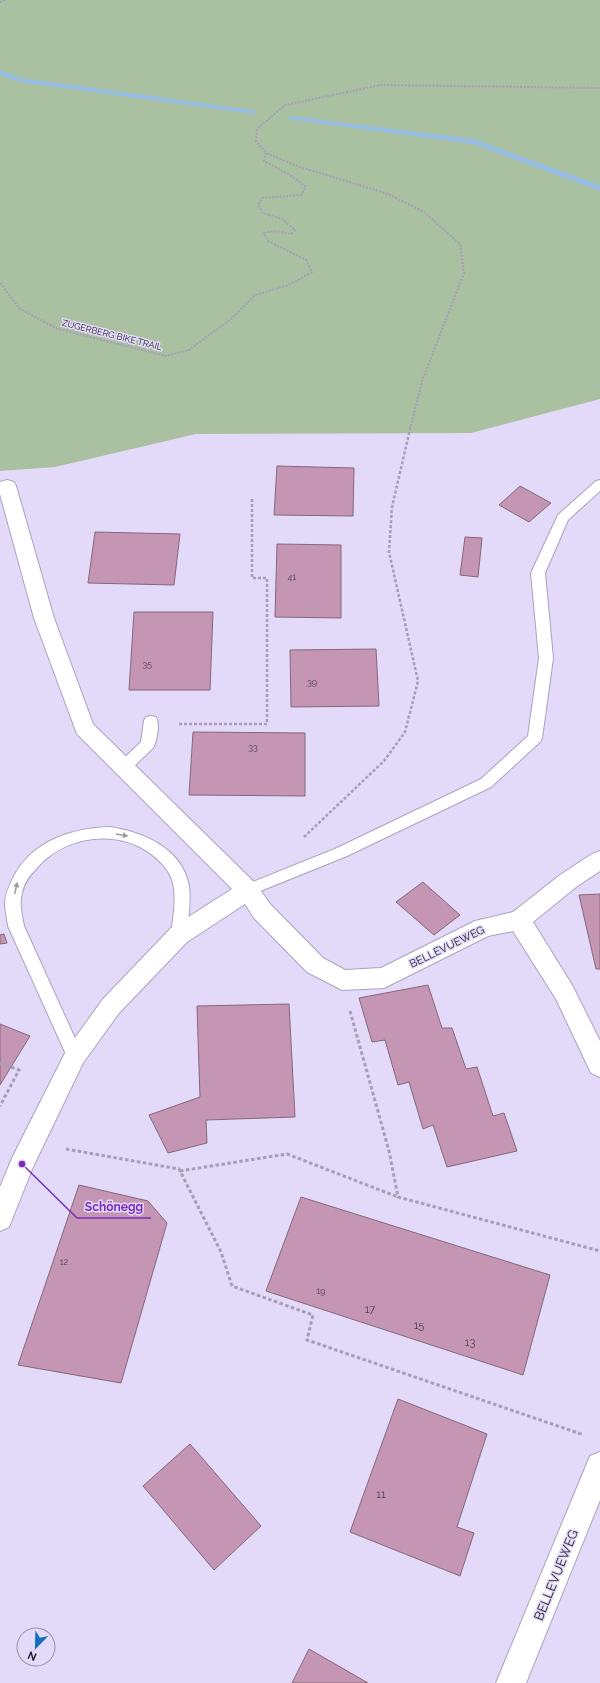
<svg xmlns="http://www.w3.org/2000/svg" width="600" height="1683" font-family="Raleway,sans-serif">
  <rect width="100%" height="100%" fill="#e3d9f8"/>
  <path fill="#a9c1a1" d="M0 0H600V399L471 433 196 434 55 467 0 471Z"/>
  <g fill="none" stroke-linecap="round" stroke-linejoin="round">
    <path fill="#98bde3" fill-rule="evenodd" d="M0 70 21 78 253 110 257 112 253 114 19 82 0 75Z
      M290 116 474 139 600 185V191L473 144 293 120H290L289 118Z"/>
  </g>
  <path fill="#c596b3" stroke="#846879" d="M277 466 354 468 353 516 274 515Z
    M520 486 551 503 529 522 499 505Z
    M95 532 180 534 174 585 88 583Z
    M465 537 482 538 478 577 460 575Z
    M277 544 341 545V618L275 617Z
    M134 612H213L210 690H129Z
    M376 649 379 706 291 707 290 650Z
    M193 732 305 733V796L189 795Z
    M423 882 460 915 434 935 396 902Z
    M600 894V969H596L579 895Z
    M4 934 7 943 0 944V935Z
    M428 985 442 1028H452L466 1069 477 1067 493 1116 504 1113 517 1151 447 1167 433 1125 423 1129 409 1082 398 1085 385 1040 372 1042 359 998Z
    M289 1004 295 1117 206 1120 207 1143 168 1153 149 1115 200 1097 197 1006Z
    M0 1024 30 1036 0 1085Z
    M79 1185 148 1201 167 1223 121 1383 18 1365Z
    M301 1197 550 1275 523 1375 266 1291Z
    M398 1399 487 1434 457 1527 474 1533 460 1576 350 1532Z
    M190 1444 261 1526 214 1570 143 1486Z
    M309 1649 368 1683H292Z"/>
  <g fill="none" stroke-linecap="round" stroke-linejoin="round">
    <defs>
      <path id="lane" d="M600 480V491L568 520 545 573 553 658 542 738 540 742 491 787 347 856 253 894 248 896 243 894 240 890 243 886 337 848 481 779 528 736 539 658 531 573 558 515 596 481Z
        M151 716 156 717C160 724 157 741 153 748L129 771 124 773 119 771 117 767 119 763 141 742 144 721 146 717Z
        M110 827C143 832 182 848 189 886 191 902 188 919 187 935L185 940 179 941 173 940 171 935C173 917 178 895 171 877 167 868 159 860 151 854 116 828 64 836 36 869 29 876 24 883 22 893 19 904 22 915 24 926L83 1056 81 1061 75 1063 69 1061 8 926C7 918 5 910 5 902 6 892 10 884 14 876 33 840 73 828 110 827Z"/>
      <path id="street" d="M7 480 14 482 16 486 54 618 93 724 256 884 270 904 323 958 345 970 381 968 475 921 513 912 560 875 592 854 600 851V871L576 887 533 922 572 985 600 1041V1077L591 1073 556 999 513 931 488 936 384 988 342 990 307 972 254 918 245 904 187 942 119 1013 83 1063 33 1167 9 1227 0 1231V1187L13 1156 67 1049 103 999 171 928 232 889 77 734 34 618 0 494V482Z
        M600 1452V1500L526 1683H496L590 1456Z"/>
    </defs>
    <use href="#lane" stroke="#aca2bf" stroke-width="2"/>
    <use href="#street" stroke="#aca2bf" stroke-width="2"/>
    <path stroke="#a69eb6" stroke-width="2" stroke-dasharray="2 1.5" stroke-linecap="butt" d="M0 2 5 0
      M0 283 20 309 58 329 166 356 189 350 231 319 255 295 289 285 312 272 306 260 268 241 264 233 276 231 291 234 295 230 282 219 263 213 258 205 262 198 301 195 306 187 290 175 264 161 266 153
      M411 426 422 381 464 273 460 244 424 212 388 194 297 166 266 153 256 141 257 129 285 105 381 85 600 88"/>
    <path stroke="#a69eb6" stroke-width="2.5" stroke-dasharray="3 2" stroke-linecap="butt" d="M179 724H267V578H252V497
      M304 837 384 761 405 732 418 681 389 552 392 507 411 425"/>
    <path stroke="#a69eb6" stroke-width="3" stroke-dasharray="3.5 2.5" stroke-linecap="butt" d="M350 1011 389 1151 398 1197 600 1251
      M0 1063 19 1070 0 1106
      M66 1149 179 1169 221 1252 232 1286 313 1315 307 1340 584 1435
      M180 1171 287 1154 398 1197"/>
    <use href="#lane" fill="#fff" fill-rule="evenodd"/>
    <use href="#street" fill="#fff" fill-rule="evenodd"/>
  </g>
  <defs><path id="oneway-solid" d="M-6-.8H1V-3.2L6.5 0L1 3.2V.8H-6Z"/></defs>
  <g fill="#9d9ca0">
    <use href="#oneway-solid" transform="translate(122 835) rotate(10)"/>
    <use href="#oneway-solid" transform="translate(16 888) rotate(-77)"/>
  </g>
  <g text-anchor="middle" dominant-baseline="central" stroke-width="3" stroke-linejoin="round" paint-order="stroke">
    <g font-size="9" fill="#26222d" stroke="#e3d9f8">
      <text transform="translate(112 335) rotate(14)">ZUGERBERG BIKE TRAIL</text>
    </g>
    <g font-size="9" fill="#4e3f4e">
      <text x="292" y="577">41</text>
      <text x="147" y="664">35</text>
      <text x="312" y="682">39</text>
      <text x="253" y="747">33</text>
      <text x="64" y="1262">12</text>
      <text x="321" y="1291">19</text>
    </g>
    <g font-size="11" fill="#26222d" stroke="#e3d9f8">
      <text transform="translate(447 947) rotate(-26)">BELLEVUEWEG</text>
    </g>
    <g font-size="11" fill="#4e3f4e">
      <text x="370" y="1309">17</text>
      <text x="419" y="1325">15</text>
      <text x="470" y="1342">13</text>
      <text x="381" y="1494">11</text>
    </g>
    <g font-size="13" fill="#26222d" stroke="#e3d9f8">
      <text transform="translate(556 1575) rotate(-68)">BELLEVUEWEG</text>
    </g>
  </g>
  <path fill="none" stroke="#7b2cbf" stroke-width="1.5" d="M22 1164L77 1218H151"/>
  <circle fill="#7b2cbf" stroke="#e3d9f8" stroke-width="1.5" cx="22" cy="1164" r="4"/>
  <g font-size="12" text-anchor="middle" font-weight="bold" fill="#7b2cbf" stroke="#e3d9f8" stroke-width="3" stroke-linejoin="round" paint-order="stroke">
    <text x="114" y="1211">Schönegg</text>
  </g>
  <g transform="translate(36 1647) rotate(203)"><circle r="19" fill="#e3d9f8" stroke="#9790a7"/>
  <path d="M0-3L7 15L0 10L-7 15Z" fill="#126fbb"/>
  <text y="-6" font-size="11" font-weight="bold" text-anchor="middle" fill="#26222d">N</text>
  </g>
</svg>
